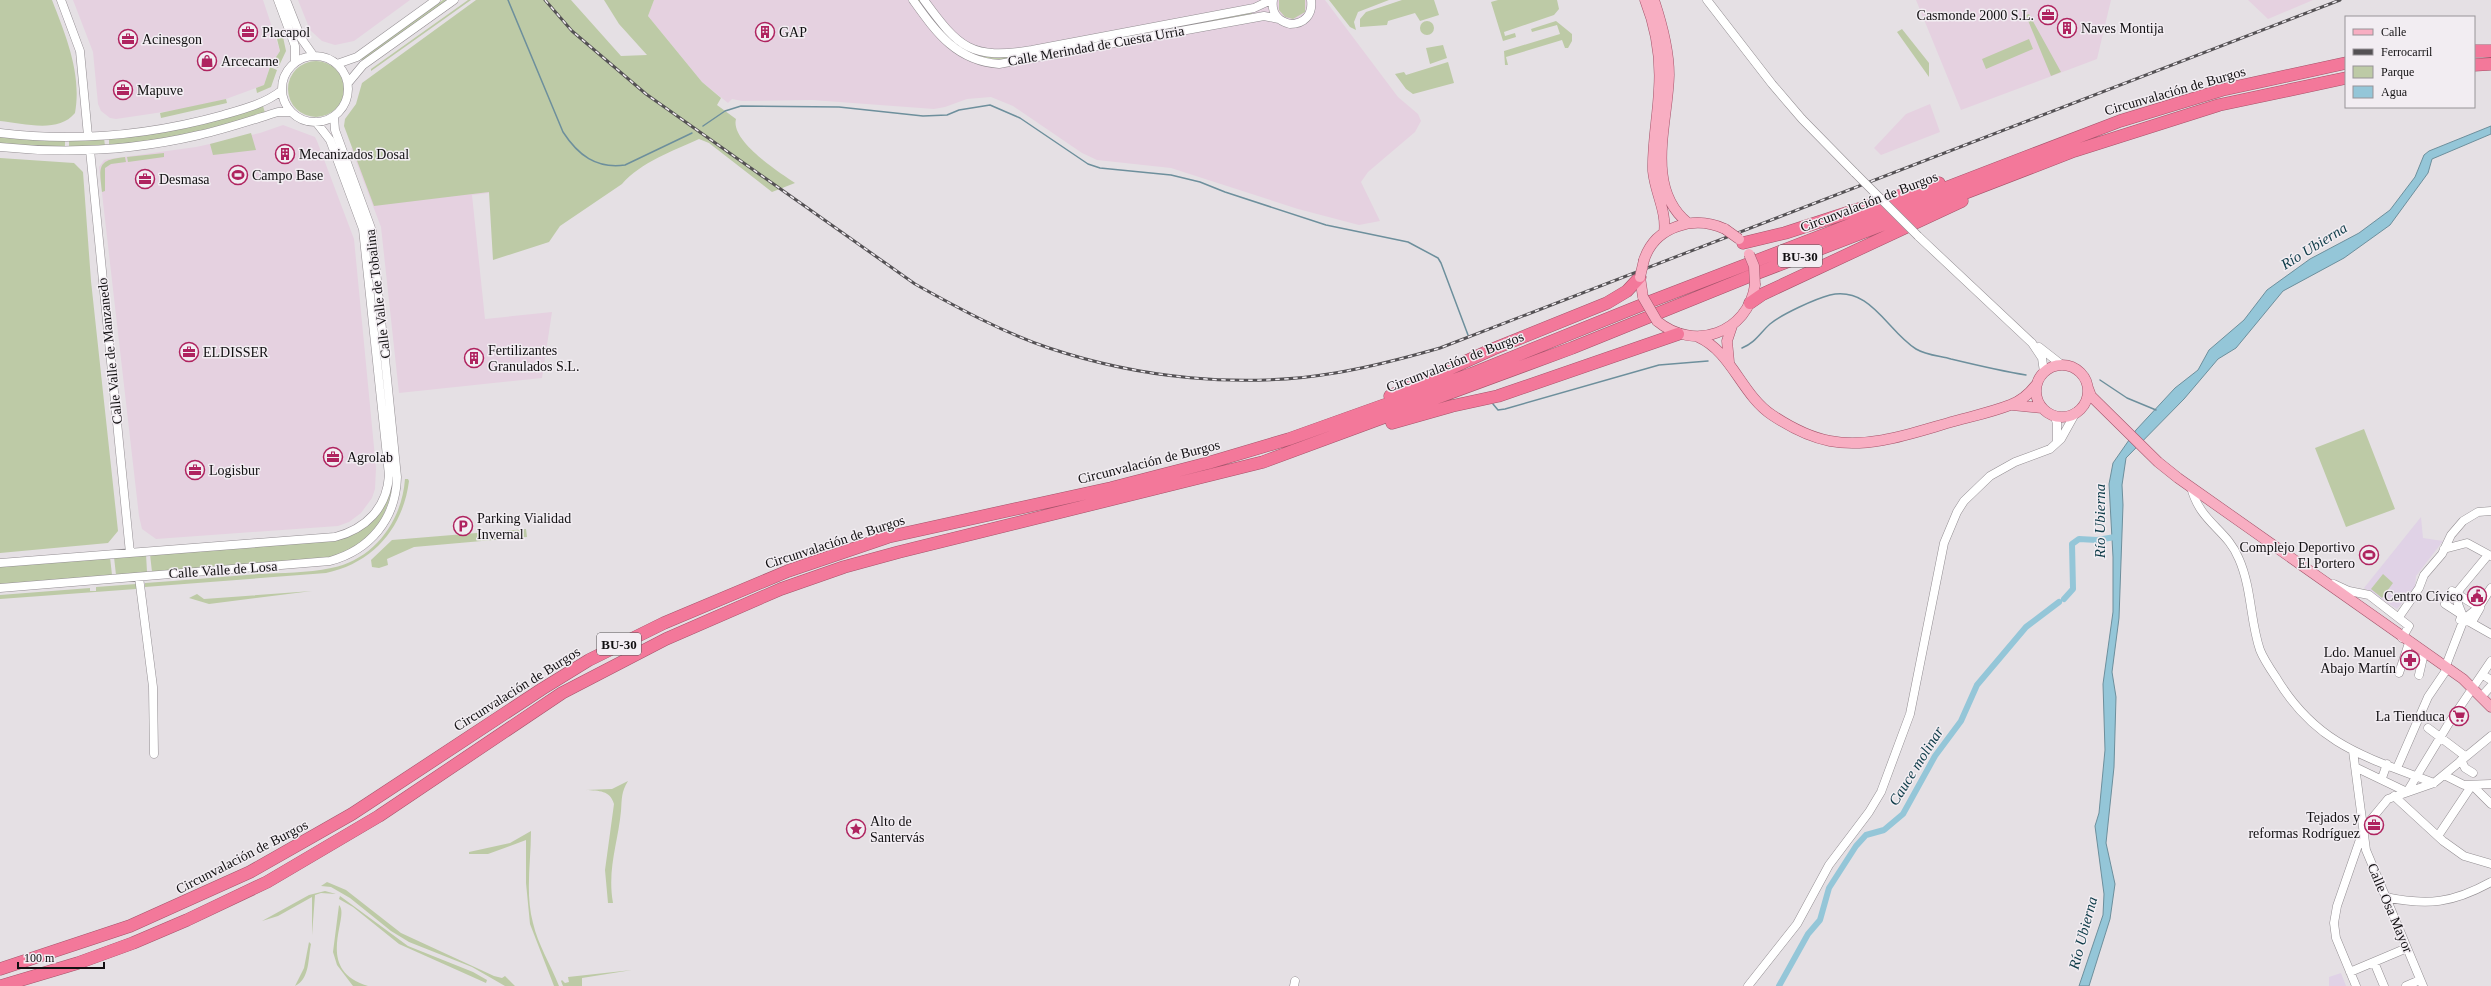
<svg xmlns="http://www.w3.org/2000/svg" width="2491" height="986" font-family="'Times New Roman',serif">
  <rect width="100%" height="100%" fill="#e5e0e4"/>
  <path fill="#e5d1e0" d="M73 0H263L280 51 270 66 264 85 226 99 183 109 116 119 110 118 101 111 98 104 93 52Z
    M298 0H410L354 41 335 45 322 41 310 30Z
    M654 0H1325L1398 97 1418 114 1421 121 1415 132 1368 172 1361 182 1380 221 1359 225 1298 209 1171 168 1097 160 1082 153 1013 106 991 97 967 99 945 107 934 109 812 100 742 101 732 99 728 103 702 82 648 16Z
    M1916 0H2111L2097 59 1961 110Z
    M2248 0H2313L2268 19Z
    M1930 104 1940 132 1881 155 1874 148 1906 114Z
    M283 125 315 137 317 141 354 239 376 468 375 489 372 498 361 513 349 522 338 526 156 539 142 529 139 516 99 167 104 160 109 159 196 147 260 133Z
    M351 148 550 186 472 195 485 319 552 312 542 378 399 393 381 227Z"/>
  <path fill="#e0d2e6" d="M2421 517 2423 538 2443 541 2416 576 2415 587 2397 609 2364 588Z
    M2341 973 2346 986H2329V977Z"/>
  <path fill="#bdcaa6" d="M0 0H52C66 36 82 74 75 113 58 134 23 123 0 121Z
    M443 0H449L363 61 361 59Z
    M468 0H471L371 71V69Z
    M476 0H571L621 56 647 55 619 24 604 0H654L648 16 702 82 721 98 717 105 736 119C730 141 779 172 795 183L772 192 709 143 699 139C673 151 641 162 622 184L560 226 549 242 493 260 489 192 374 206 344 126 345 119 356 104 362 83Z
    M917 0H920C941 29 961 56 999 58L1252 12V14L1013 59C964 64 944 35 917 0Z
    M1279 0H1305V12L1293 19 1285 17 1279 10Z
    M1329 0H1389L1358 12 1354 22 1356 30 1350 27Z
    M1402 0H1434L1439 15 1420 21 1415 13 1388 21 1387 25 1360 27V19L1366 12Z
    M1498 0H1557L1559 9 1554 15 1504 32 1505 36 1515 33 1516 37 1503 41 1491 2Z
    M2029 14 2061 72 2051 76 2027 18 2026 15Z
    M1420 28a7 7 0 1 1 14 0a7 7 0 1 1-14 0Z
    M1556 21 1572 34V41L1568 48H1565L1562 40 1506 57 1508 65H1505L1504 51 1560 34 1557 25 1532 32 1531 29Z
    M1902 29 1929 63V77L1897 32Z
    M283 37 286 51 278 68 271 65 280 51 277 39Z
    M2029 39 2033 49 1986 69 1982 59Z
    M1443 45 1447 58 1430 64 1426 48Z
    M288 89a28 28 0 1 1 56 0a28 28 0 1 1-56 0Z
    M1448 62 1454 83 1413 94 1406 89 1395 74 1404 72 1406 75Z
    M270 67 277 70 271 87 257 93 256 88 264 85Z
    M226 99 227 103 161 118 160 113Z
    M263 106 265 113C213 129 163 140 109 146V138Z
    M251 133 256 150 213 155 210 144Z
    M0 136 65 140V147L0 144Z
    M104 138 105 146 69 147V139Z
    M335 140 369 231 394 479C389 506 381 529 357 546 330 564 290 561 258 563 223 566 187 569 152 572L150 554 343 538 388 498 367 230 334 141Z
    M164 153V157L128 162 127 157Z
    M125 157 126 162 111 164 105 168V191L102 192C99 166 97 160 125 157Z
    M0 158 74 163 83 172 91 281 118 531 108 543 0 553Z
    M2364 429 2395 509 2346 527 2315 448Z
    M405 479H408L409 481C403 528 373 563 326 573L145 587V583C183 580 220 577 258 574 282 573 307 573 331 568 374 560 402 521 405 479Z
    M526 529 527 537 414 547 387 559 388 565 379 568 372 567 371 560 392 540Z
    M146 554 147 572 116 575 114 557Z
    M110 557 112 575 0 584V566Z
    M2383 574 2393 583 2382 598 2371 589Z
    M136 584V589L0 599V595L90 588V591H96V587Z
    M312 591 209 604 189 598 197 594 204 599Z
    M628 781C621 792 622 799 621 811 618 843 607 869 613 903H608L605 870 614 804C610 790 599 791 586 790L612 789Z
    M531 831C531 862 525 893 533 923 538 945 551 965 559 986H554L530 924 526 883V840L488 854H469V852L510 843Z
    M327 882 346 890 401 933 494 976 502 978 505 976 515 986H505L472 967 409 942 391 931 350 898 331 887 321 886Z
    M325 891 336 894 321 893 315 895 312 935V897L278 916 262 921 309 895Z
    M340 896 408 946 473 972 487 980 486 983 399 944 353 907 339 899Z
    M339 905C351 916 312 969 368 986H353L337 965 333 952Z
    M309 942 311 944C308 958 310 979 295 986L304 968Z
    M632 970 582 978V986H563L561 981 562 980 565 983 569 982 568 977Z"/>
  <path fill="#94c6d8" stroke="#6d8f9c" d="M2491 126V134L2432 159 2428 173 2390 225 2344 258 2283 291 2236 348 2218 359 2184 399 2126 458 2122 485 2123 505 2119 618 2112 672 2116 697 2114 767 2106 843 2115 884 2110 919 2089 986H2079L2103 915 2104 894 2095 826 2099 813 2105 750 2103 684 2113 612V557L2109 484 2113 463 2136 430 2175 388 2198 370 2209 350 2244 320 2267 290 2310 259 2359 233 2390 210 2415 177 2424 155 2429 151Z"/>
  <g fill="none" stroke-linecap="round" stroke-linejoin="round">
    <path stroke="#6d8f9c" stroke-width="1.5" d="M508 0 563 132C578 155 596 169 625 165L692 133
      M703 126 725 111 741 106 839 107 923 116 947 115 959 110 990 105 1020 118 1088 164 1100 168 1171 175 1200 182 1225 192 1326 225 1408 242 1438 258 1441 263 1468 335
      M1742 348C1755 343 1760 333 1770 324 1782 314 1815 299 1830 295 1871 286 1887 331 1916 349 1926 355 1940 356 1951 359 1976 365 2001 371 2026 375
      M2100 380 2127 398 2156 410
      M1493 404 1498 410 1505 409 1659 365 1708 361"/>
    <path stroke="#94c6d8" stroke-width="6" d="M2064 599 2073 589 2072 544 2079 539 2097 540 2115 537
      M1779 986 1808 934 1820 920 1829 888 1856 846 1866 835 1884 830 1903 814 1935 756 1961 721 1977 685 2026 627 2059 602"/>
    <defs>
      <path id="minor" d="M61 0 80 51 88 136
        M278 0 295 46V62
        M286 0 301 38 313 55
        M913 0C936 32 956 61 999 64L1264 16 1279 19
        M924 0C959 48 971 60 1032 50L1254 8 1271 0
        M1273 0C1271 13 1278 21 1290 24 1304 24 1313 15 1311 0
        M1707 0 1772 84 1802 119 1855 173
        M282 89a33 33 0 1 1 66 0a33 33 0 1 1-66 0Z
        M337 64 357 57 436 0
        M348 83 363 65 454 0
        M0 133C74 142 151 135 223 115 244 109 264 104 281 91
        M0 147C66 154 135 150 199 135 226 129 252 120 278 112H291
        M90 150 130 553
        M1918 236 2032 343 2042 358 2044 372
        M2039 347 2062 365
        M2054 415 2057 423V441
        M2191 487C2200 523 2227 529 2239 559 2252 589 2250 621 2260 650 2264 660 2271 670 2277 679 2317 745 2366 757 2434 783
        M2444 549 2467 543 2491 556
        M0 563 335 537C366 529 387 508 389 475L363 229 330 140 316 122
        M139 577 153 687 154 754
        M2334 584 2349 591 2369 595 2409 626 2402 638
        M0 588 330 561C370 550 396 519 397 477L372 231 335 130 334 117
        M2452 591 2480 608 2472 622 2460 620 2462 615 2445 604Z
        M2399 617 2419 588 2424 575 2442 554 2451 535 2463 521 2478 512 2491 511
        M2464 619 2479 607 2491 588
        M2468 621 2491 634
        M2445 668 2464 619 2458 604 2459 590 2488 555
        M2399 673 2409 643
        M2419 675 2424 653
        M2483 675 2491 680
        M2482 696 2491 686
        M2428 728 2465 756
        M2353 751 2366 850 2423 986
        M2461 760 2465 768 2473 773
        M2357 768 2407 792 2449 723 2491 661
        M2397 768 2428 697 2447 669
        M2444 775 2464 785 2491 784
        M2382 778 2387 764
        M2472 785 2491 804
        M2394 796 2443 841 2464 856 2491 864
        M2438 836 2472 785
        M2385 897C2428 906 2453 903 2491 882
        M2374 962 2384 986
        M2350 972 2407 948
        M1294 986 1295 981
        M1748 986 1797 924 1829 865 1869 812 1881 792 1910 714 1944 543 1957 512 1964 501 1990 476 2015 462 2050 449 2061 439 2076 412
        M2356 986 2336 938 2334 923 2337 906 2364 828 2388 799 2434 783 2491 736
        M2406 986 2420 980"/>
      <path id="major" d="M1645 0C1656 28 1661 59 1659 89 1658 116 1652 144 1653 171 1655 193 1667 211 1664 233
        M1654 0C1662 24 1669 50 1669 75 1668 123 1644 188 1688 223
        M1644 260C1655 226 1694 215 1725 229
        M1640 277 1643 297
        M1657 321C1694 352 1748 333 1755 285
        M1698 337C1732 352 1741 394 1772 415 1790 427 1808 437 1830 441 1871 449 1915 432 1955 421 1973 416 1992 412 2010 405 2021 401 2029 394 2036 385
        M1729 362 1727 341 1732 326
        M2036 391a26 26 0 1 1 52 0a26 26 0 1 1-52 0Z
        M2088 388 2091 396 2158 462 2178 478 2463 679 2491 707
        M2012 405 2042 408"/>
      <path id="highway" d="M2474 51H2491
        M2474 65 2491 64
        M1743 243 1785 233 1939 183
        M1750 303 1763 294 1962 201
        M1390 396 1493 349 1607 303 1627 291 1640 277
        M1392 423 1452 406 1498 396 1678 334
        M0 969 130 926 250 872 352 814 542 689 589 660 664 623 788 571 888 537 1111 488 1208 463 1289 439 1471 374 1649 302 2120 121 2222 90 2346 63
        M1 986 78 963 133 943 187 920 267 882 379 816 562 693 666 639 781 589 844 567 899 552 1263 462 1572 348 1750 276 2074 151 2219 105 2346 78"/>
    </defs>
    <use href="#minor" stroke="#938e92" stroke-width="9"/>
    <use href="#major" stroke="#a4536a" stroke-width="11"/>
    <use href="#highway" stroke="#a4536a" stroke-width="13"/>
    <use href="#minor" stroke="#fff" stroke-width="8"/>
    <use href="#major" stroke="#f8aec2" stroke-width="10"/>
    <use href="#highway" stroke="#f3789a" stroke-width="12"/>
    <defs>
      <path id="rail" d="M545 0 572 31 646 94 915 284C958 308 1002 332 1049 348 1139 378 1240 389 1335 373 1371 367 1405 358 1440 348L2340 0"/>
    </defs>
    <use href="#rail" stroke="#545154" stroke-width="3"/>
    <use href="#rail" stroke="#f2edf2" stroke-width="1.5" stroke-dasharray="4.5" stroke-linecap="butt"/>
    <defs>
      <path id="minor-bridge" d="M1855 173 1918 236"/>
      <path id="major-bridge" d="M1725 229 1739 239
        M1749 254 1754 266 1755 285
        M1640 277 1644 260
        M1643 297 1657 321"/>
    </defs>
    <use href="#minor-bridge" stroke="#938e92" stroke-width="9" stroke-linecap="butt"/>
    <use href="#major-bridge" stroke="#a4536a" stroke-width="11" stroke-linecap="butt"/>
    <use href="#minor-bridge" stroke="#fff" stroke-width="8"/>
    <use href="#major-bridge" stroke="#f8aec2" stroke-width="10"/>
  </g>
  <defs>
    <symbol id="office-ring" viewBox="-11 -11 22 22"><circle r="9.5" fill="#f2edf2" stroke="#af235f" stroke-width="1.5"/><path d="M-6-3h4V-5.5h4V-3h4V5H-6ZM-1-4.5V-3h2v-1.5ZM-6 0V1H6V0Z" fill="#af235f"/></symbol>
    <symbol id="building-ring" viewBox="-11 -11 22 22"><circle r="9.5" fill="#f2edf2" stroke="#af235f" stroke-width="1.5"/><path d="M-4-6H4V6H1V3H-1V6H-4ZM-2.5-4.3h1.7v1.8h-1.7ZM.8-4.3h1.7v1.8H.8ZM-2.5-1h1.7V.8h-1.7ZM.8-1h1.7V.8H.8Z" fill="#af235f"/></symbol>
    <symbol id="shop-ring" viewBox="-11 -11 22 22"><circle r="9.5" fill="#f2edf2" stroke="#af235f" stroke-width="1.5"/><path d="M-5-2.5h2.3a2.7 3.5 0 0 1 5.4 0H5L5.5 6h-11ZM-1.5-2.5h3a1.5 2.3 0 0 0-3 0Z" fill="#af235f"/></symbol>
    <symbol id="stadium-ring" viewBox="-11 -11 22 22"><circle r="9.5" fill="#f2edf2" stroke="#af235f" stroke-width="1.5"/><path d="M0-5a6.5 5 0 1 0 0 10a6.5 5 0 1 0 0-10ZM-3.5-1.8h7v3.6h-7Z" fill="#af235f"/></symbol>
    <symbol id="parking-ring" viewBox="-11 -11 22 22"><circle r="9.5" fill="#f2edf2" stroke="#af235f" stroke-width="1.5"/><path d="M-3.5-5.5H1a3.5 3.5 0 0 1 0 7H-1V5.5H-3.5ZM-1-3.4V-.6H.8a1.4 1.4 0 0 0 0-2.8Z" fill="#af235f"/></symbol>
    <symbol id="civic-ring" viewBox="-11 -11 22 22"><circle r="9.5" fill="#f2edf2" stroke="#af235f" stroke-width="1.5"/><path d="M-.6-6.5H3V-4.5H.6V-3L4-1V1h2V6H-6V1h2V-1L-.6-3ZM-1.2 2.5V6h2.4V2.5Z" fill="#af235f"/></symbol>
    <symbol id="pharmacy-ring" viewBox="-11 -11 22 22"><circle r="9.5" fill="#f2edf2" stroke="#af235f" stroke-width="1.5"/><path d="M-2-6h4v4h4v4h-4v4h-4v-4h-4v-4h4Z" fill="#af235f"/></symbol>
    <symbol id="supermarket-ring" viewBox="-11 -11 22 22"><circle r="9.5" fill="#f2edf2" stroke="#af235f" stroke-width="1.5"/><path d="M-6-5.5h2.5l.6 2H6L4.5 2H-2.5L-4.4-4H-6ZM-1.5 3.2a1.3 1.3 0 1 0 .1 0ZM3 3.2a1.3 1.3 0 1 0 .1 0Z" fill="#af235f"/></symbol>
    <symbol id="sight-ring" viewBox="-11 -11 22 22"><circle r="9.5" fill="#f2edf2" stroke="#af235f" stroke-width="1.5"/><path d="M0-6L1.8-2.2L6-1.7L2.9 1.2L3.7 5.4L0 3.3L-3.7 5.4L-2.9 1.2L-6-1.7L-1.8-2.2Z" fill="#af235f"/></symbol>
  </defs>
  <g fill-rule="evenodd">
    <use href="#office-ring" x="2037" y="4" width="22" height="22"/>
    <use href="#building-ring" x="2056" y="17" width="22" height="22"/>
    <use href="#office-ring" x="237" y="21" width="22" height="22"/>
    <use href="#building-ring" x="754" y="21" width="22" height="22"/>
    <use href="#office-ring" x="117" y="28" width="22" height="22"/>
    <use href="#shop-ring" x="196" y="50" width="22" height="22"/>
    <use href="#office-ring" x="112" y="79" width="22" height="22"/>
    <use href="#building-ring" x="274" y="143" width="22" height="22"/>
    <use href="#stadium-ring" x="227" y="164" width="22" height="22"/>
    <use href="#office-ring" x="134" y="168" width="22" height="22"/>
    <use href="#office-ring" x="178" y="341" width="22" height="22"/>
    <use href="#building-ring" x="463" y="347" width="22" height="22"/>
    <use href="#office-ring" x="322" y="446" width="22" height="22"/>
    <use href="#office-ring" x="184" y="459" width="22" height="22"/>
    <use href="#parking-ring" x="452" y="515" width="22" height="22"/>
    <use href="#stadium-ring" x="2358" y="544" width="22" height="22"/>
    <use href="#civic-ring" x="2466" y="585" width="22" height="22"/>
    <use href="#pharmacy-ring" x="2399" y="649" width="22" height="22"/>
    <use href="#supermarket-ring" x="2448" y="705" width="22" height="22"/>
    <use href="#office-ring" x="2363" y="814" width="22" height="22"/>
    <use href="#sight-ring" x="845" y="818" width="22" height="22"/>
  </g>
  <g text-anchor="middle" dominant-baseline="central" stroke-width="3" stroke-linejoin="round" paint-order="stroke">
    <g fill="#f2edf2" stroke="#545254" stroke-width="1">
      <rect x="1778" y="245" width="44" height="22" rx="3"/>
      <rect x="597" y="633" width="44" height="22" rx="3"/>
    </g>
    <g font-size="13" font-weight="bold" fill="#110f11">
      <text x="1800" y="256">BU-30</text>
      <text x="619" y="644">BU-30</text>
    </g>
    <g font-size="14" fill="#110f11" stroke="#f2edf2" text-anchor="start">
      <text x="2034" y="15" text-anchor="end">Casmonde 2000 S.L.</text>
      <text x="2081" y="28">Naves Montija</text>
      <text x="262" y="32">Placapol</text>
      <text x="779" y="32">GAP</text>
      <text x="142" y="39">Acinesgon</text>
      <text x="221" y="61">Arcecarne</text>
      <text x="137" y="90">Mapuve</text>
      <text x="299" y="154">Mecanizados Dosal</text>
      <text x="252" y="175">Campo Base</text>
      <text x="159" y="179">Desmasa</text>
      <text x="488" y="350">Fertilizantes<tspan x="488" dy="16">Granulados S.L.</tspan></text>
      <text x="203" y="352">ELDISSER</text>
      <text x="347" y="457">Agrolab</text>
      <text x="209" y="470">Logisbur</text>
      <text x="477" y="518">Parking Vialidad<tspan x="477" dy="16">Invernal</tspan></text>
      <text x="2355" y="547" text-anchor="end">Complejo Deportivo<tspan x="2355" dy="16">El Portero</tspan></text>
      <text x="2463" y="596" text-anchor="end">Centro Cívico</text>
      <text x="2396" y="652" text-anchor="end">Ldo. Manuel<tspan x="2396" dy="16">Abajo Martín</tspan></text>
      <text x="2445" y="716" text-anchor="end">La Tienduca</text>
      <text x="2360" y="817" text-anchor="end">Tejados y<tspan x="2360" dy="16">reformas Rodríguez</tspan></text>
      <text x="870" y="821">Alto de<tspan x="870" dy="16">Santervás</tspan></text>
    </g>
    <g font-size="14" fill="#110f11" stroke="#f2edf2">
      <text transform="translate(1096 46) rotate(-10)">Calle Merindad de Cuesta Urria</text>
      <text transform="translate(2175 91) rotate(-16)">Circunvalación de Burgos</text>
      <text transform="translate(1869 202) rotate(-21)">Circunvalación de Burgos</text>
      <text transform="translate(378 294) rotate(-97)">Calle Valle de Tobalina</text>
      <text transform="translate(110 351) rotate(-96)">Calle Valle de Manzanedo</text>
      <text transform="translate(1455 362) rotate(-21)">Circunvalación de Burgos</text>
      <text transform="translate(1149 462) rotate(-14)">Circunvalación de Burgos</text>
      <text transform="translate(835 542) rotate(-18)">Circunvalación de Burgos</text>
      <text transform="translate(223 570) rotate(-4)">Calle Valle de Losa</text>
      <text transform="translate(517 689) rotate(-32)">Circunvalación de Burgos</text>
      <text transform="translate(242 857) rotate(-27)">Circunvalación de Burgos</text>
      <text transform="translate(2390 908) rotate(67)">Calle Osa Mayor</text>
    </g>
    <g font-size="15" font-style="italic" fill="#0c3a47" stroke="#f2edf2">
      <text transform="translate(2314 246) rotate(-32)">Río Ubierna</text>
      <text transform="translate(2100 521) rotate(-90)">Río Ubierna</text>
      <text transform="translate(1916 766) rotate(-58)">Cauce molinar</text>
      <text transform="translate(2083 933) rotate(-75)">Río Ubierna</text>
    </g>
  </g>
  <rect x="2345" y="16" width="130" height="92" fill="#f2edf2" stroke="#989498"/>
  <rect x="2353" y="29" width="20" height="6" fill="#f8aec2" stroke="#989498"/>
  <text x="2381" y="36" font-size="12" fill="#110f11">Calle</text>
  <rect x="2353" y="49" width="20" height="6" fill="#545154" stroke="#989498"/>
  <text x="2381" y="56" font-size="12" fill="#110f11">Ferrocarril</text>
  <rect x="2353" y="66" width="20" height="12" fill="#bdcaa6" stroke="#989498"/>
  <text x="2381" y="76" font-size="12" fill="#110f11">Parque</text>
  <rect x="2353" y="86" width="20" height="12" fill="#94c6d8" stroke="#989498"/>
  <text x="2381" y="96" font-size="12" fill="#110f11">Agua</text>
  <path d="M18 962v6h86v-6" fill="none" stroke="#110f11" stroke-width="2"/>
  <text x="24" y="962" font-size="12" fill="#110f11" stroke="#f2edf2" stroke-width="3" paint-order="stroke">100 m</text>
</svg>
